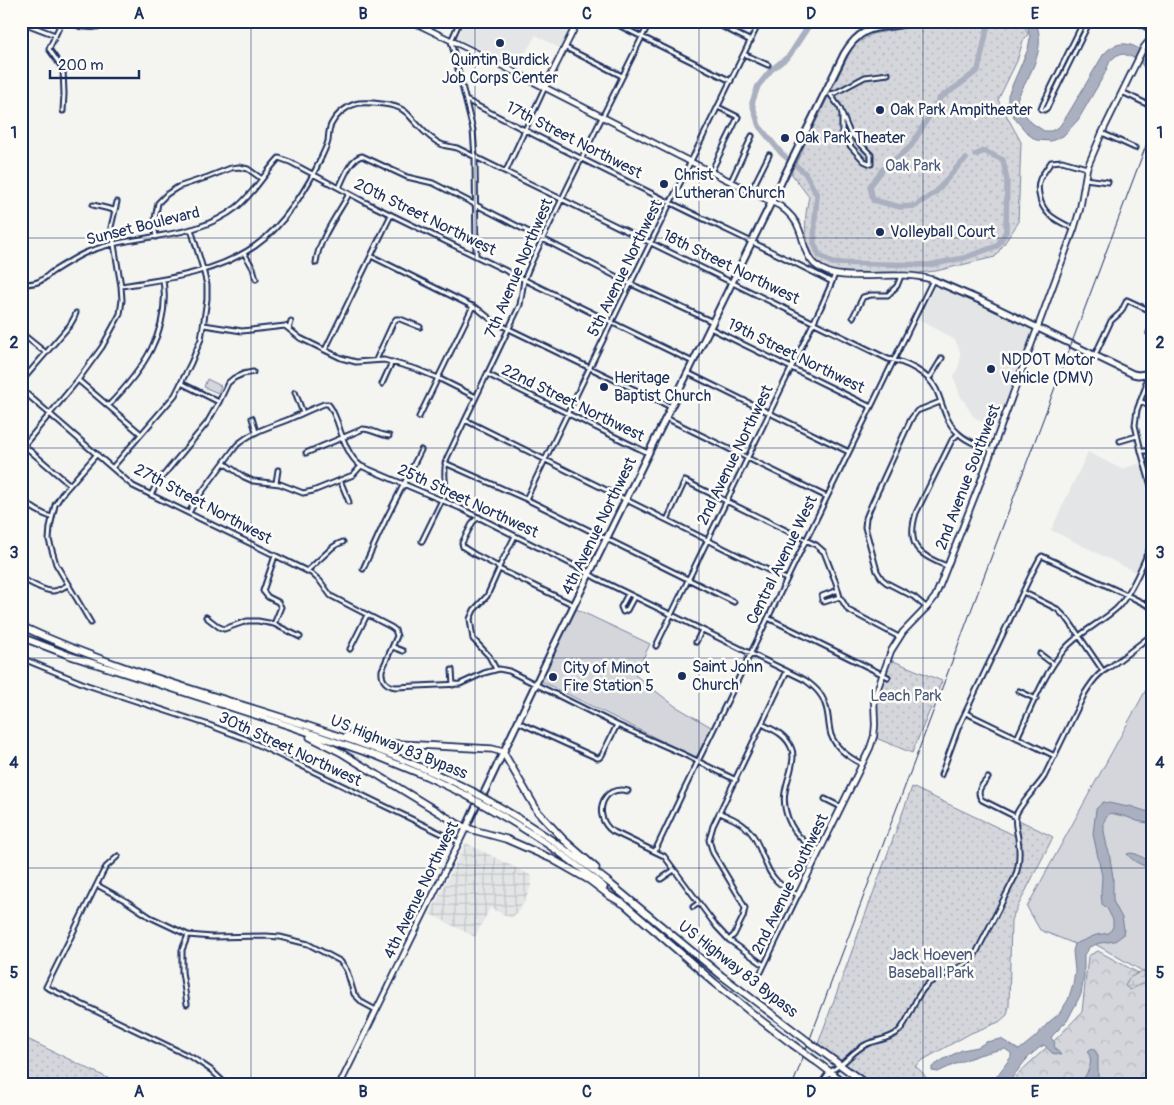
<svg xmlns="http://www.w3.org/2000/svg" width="1174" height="1105" font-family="Pangolin,sans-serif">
  <defs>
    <pattern id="industrial-grid" width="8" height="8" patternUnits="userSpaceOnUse" patternTransform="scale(1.25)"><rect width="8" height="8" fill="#e4e5e6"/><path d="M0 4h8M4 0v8" fill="none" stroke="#c3c5c8"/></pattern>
    <pattern id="forest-crowns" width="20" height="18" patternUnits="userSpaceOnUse" patternTransform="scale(1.25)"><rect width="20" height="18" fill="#d4d6db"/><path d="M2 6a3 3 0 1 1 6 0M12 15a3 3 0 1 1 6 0" fill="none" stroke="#b5b8be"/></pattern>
    <pattern id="wetland-marsh" width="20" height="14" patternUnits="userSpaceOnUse" patternTransform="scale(1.25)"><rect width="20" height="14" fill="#d4d6db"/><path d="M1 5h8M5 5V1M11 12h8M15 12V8" fill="none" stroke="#b5b8be"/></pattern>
    <pattern id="park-dots" width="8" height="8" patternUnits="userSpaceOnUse" patternTransform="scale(1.25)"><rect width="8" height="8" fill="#d4d6db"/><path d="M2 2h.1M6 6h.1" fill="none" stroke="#b5b8be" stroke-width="1.8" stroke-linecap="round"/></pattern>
  </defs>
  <rect width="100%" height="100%" fill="#f4f4f1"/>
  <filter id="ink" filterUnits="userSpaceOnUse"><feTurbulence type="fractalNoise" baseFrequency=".02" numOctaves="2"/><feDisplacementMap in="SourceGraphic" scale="10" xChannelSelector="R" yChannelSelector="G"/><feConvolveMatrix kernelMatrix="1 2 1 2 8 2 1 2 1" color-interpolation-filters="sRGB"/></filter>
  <g filter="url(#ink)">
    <path fill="#e4e5e6" d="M465 21H575L561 49 536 35 517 66 457 38Z
      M936 284 986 306 1034 330 997 430 993 429 973 416 960 395 954 378 960 362V351L955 340 919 319Z
      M1088 452 1121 469 1141 463 1151 498 1152 522 1145 552 1135 572 1051 530Z"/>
    <path fill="url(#industrial-grid)" d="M466 843 532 876 531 886 525 901 517 913 511 918 490 908 475 937 430 914Z"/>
    <path fill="#d4d6db" stroke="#78829c" d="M207 379 221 386 218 393 204 387Z
      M576 609 650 644 635 675 675 706 711 727 697 756 694 757 541 681Z
      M1153 677V977L1095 944H1075L1040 930 1027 907Z"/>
    <path fill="url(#forest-crowns)" stroke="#78829c" d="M1098 951 1153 981V1079L1149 1084H1011L1021 1071 1058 1037 1082 1012 1088 956Z"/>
    <path fill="url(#wetland-marsh)" stroke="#78829c" d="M1140 972 1153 973V986L1150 983 1141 984 1130 990 1125 986 1129 978Z"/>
    <path fill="url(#park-dots)" stroke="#78829c" d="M919 21H1022L1025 27 1028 34 1023 41 1017 61 998 100 1021 142 1018 223 995 257 936 271 918 273 835 272C828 269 819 265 815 259 803 240 804 218 809 197L791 173 853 46 872 34 909 27Z
      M891 660 942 681 912 753 876 738 875 699Z
      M912 787 1020 838 1019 820 1053 837 1011 920 1009 1006 1007 1015 999 1022 971 1033 921 1061 915 1066C921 1071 927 1075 927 1084H869L845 1066 818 1044Z
      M21 1036 120 1084H21Z"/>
    <path fill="#aab0bf" stroke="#717c98" d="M1024 21H1035C1048 48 1029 75 1017 99L1021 110 1032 123 1044 131H1051L1059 127 1068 114 1103 55C1120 35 1138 45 1153 61V86L1145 69 1141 63 1134 58 1124 54 1117 55 1110 61 1104 75 1078 120 1063 136 1051 141 1036 140 1028 134 1016 120 1008 107V95L1028 49 1030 38 1027 24Z
      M1104 802 1128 807 1130 806 1145 811 1153 812V824L1137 821 1127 817 1110 813 1108 815 1104 821V831L1107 847 1109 852 1113 877V901L1122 918 1124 929 1123 935 1115 941 1100 943 1089 947 1087 952 1084 954V977L1081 994 1067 1021 1053 1035 1051 1038 1055 1043 1054 1045 1055 1048 1061 1055 1052 1053 1044 1045C1028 1054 1018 1070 1008 1084H991L1011 1057V1053L1005 1049C982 1052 959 1062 938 1072L932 1071V1067L944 1059 962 1050 978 1047 986 1042 1001 1039 1019 1050 1034 1038 1049 1022 1059 1014 1068 1000 1073 984 1075 971 1073 951 1075 944 1096 935 1109 933 1113 927V920L1107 908 1102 904 1101 893 1102 876 1093 834 1096 809 1102 803Z
      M1131 853 1136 854 1153 863V870C1143 865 1134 863 1127 854Z
      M1093 1048 1098 1056V1077L1107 1084H1080C1086 1075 1095 1063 1088 1053L1089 1050Z"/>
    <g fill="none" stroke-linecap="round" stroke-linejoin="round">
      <path stroke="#aab0bf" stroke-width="5.5" d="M812 21 789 56 771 70 758 86 752 103 759 126 782 154 805 173 817 195 815 219 814 243 819 255 832 263 929 265 964 258 997 246 1006 232 1007 181 1003 160 984 151 975 155
        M966 159 959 165 936 192 915 206 900 207 873 200 870 186 883 169 911 146 940 98 959 85 978 70 988 25"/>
      <defs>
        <path id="minor" d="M62 21 49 49 63 69 64 94 63 111
          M460 21 451 41 473 130 475 157 476 256
          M610 21 731 81
          M711 21 751 41
          M1084 21 1043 104 1041 109 1044 110 1047 108 1090 21
          M1134 21 1153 31
          M21 22 55 35
          M566 48 622 76
          M744 54 768 65
          M1122 92 1151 106
          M830 94 835 93 865 77 888 74
          M830 94 840 108 842 114
          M466 100C530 133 594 165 659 197 717 226 775 252 832 282
          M842 114 850 133 871 155V164L864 161 842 137Z
          M1102 133 1135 148
          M506 171 545 87
          M711 172 738 117 718 107
          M1085 179 1108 182
          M731 181 752 136
          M339 188C344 177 351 158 362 156L407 177 433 183 631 284 713 322
          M751 191 769 155
          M93 205 114 210
          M1074 229C1056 220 1042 215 1039 194 1038 189 1038 184 1040 179 1043 173 1048 167 1051 162L1062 161 1087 168
          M156 237 154 224 158 203 167 194 178 187 208 177 231 168 239 167 248 169 262 179
          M244 253 253 268 256 279
          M371 256 478 309 493 321 509 329 671 407
          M316 263C318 240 338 214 349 194
          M21 284C27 284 34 284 40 281 44 279 48 275 52 272 63 265 74 258 85 253 134 232 193 242 237 207 254 193 264 174 279 158L290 162 365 202 693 362
          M121 286C167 279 216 273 255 246 283 227 309 186 322 156 324 151 327 146 328 141 329 135 328 129 332 123 337 114 348 105 359 103 369 102 395 104 403 110 408 113 412 119 416 123 423 131 433 141 443 145 447 146 453 147 457 148L888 359C906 362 928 373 936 389 943 404 945 422 958 433 967 442 981 446 992 450
          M853 317 863 297 871 295H888L897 286 901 276
          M204 325 242 331 285 326 300 338 341 358 356 362 384 360 416 369 438 378 476 397
          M710 328 871 407
          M289 329 291 322
          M21 333 46 353
          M1149 333 1153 323
          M325 350 391 215
          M1095 355 1111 321 1121 312 1127 300 1153 312
          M376 360 393 323 396 319H400L420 327
          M688 373 849 452
          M487 374 648 453
          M1146 374V386L1137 410 1135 425 1141 451 1153 493
          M928 378 931 376 942 358
          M78 380 141 434
          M21 382 70 325 74 318 76 313
          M181 383 219 402
          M382 384 392 362
          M21 389 133 486 311 573 320 581 331 596 391 627 395 630 397 636 382 670C381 680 386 686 396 687L460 684 484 673 499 669 509 671 617 725 683 754 736 780
          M295 392 303 413
          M1140 401 1153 407
          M108 406C142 371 171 331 163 280
          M419 417 473 306
          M252 418 256 432
          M666 418 827 497
          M465 420 786 579
          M1120 441 1137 436
          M1141 451H1147L1153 454
          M306 453 363 429C371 429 379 435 389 436
          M224 463 244 477 253 481 280 484 303 493 313 491 353 475 361 466
          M445 463 526 499 734 602
          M112 468 175 395 191 363 201 339 204 320 207 299V285L203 269 191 229
          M340 480 349 502
          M276 483 278 470
          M70 485 28 449 25 444 78 380 102 347 120 314 122 300 121 286 111 227 117 202
          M151 495 157 483 207 423 219 402 228 383 234 378 243 374 253 372
          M21 499C31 507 39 513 51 517
          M526 499 621 303 760 21
          M189 513 196 500 237 445C251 432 269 427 287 420 299 415 311 409 324 404H328C333 409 334 415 337 421 342 436 348 457 361 466L460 508 583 570 596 578 805 680C813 686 822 693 825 704 829 713 828 725 831 735 836 748 850 758 862 764
          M21 514 29 506
          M479 517 473 522 462 543 463 547 474 554 499 567V569L574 605
          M667 520 685 481 816 545 824 552 836 583 840 597 848 610 899 637
          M422 541 442 500 447 494C445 483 443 469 447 458L520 305 524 280 532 261 572 178 650 21
          M275 556 263 591 268 597 278 602 281 607 274 624 300 637
          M1146 556 1153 560
          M947 566C918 555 906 546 916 513L952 440 958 434
          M499 567 515 536
          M363 569 385 521 421 450
          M307 571 333 547 338 544 343 542
          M21 578C29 582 45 592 53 591 58 591 64 587 69 584
          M838 590 822 596V600L824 602 840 597
          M1023 592 1057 609 1069 621 1103 671
          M628 594 621 607 623 612 627 610 634 597
          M927 608 914 597 887 583 882 579 877 571 865 527 866 518 871 506 911 419 917 411 940 402
          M206 617 219 627 224 629 247 621H258L274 624
          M768 618 888 677
          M91 623 56 564 49 540 50 527 55 505 62 494 97 454
          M696 642 702 630
          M656 646 821 307 832 282 835 274
          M393 647 403 651
          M350 649 367 615
          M1040 654 1053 664
          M21 658 87 685 209 725 246 739 459 842
          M496 669 489 656 473 639 470 619 474 610 487 596 499 569
          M452 670 453 685
          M1019 691 1036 699
          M966 713 1055 756
          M518 722 597 758H599L602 755 617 725
          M762 724C774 730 785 734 791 747 795 755 792 765 790 773 788 779 786 786 785 792 782 809 790 829 803 840 808 845 814 847 820 850
          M1017 738C1031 709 1043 675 1064 650 1078 633 1099 624 1116 609 1129 598 1148 555 1153 538
          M941 775 959 726 1032 573 1040 558 1042 556 1127 595 1153 608
          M988 778C982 785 975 792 982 800L1016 817
          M628 791C602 784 592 816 612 831L664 856 699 903 716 926 729 940 764 965
          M825 799 841 807
          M720 813C732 818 744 823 752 834 758 842 760 851 764 859 771 879 780 886 798 895L761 972
          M655 851 683 792 933 280
          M118 856 106 867 103 872 46 987 193 1058 211 1070 226 1084
          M661 879 674 870
          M97 885 126 901 150 917 188 935 212 937 266 936 280 937 308 944 340 961 344 966 347 971 354 994 363 1003 376 1010
          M693 907 699 903
          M729 940 734 935 743 917 745 908 740 898 713 853 709 840 713 826 787 671
          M187 1004 182 972V950L188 935
          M821 1084C824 1080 826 1075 830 1072 833 1069 837 1068 840 1065 849 1058 856 1049 867 1044 877 1040 891 1039 899 1031 912 1017 913 997 929 983L967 963 974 957 1015 877C1020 864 1020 852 1018 838 1017 831 1014 823 1016 815 1020 804 1037 788 1044 777L1085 693C1092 682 1098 673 1110 667L1153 634"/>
        <path id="tertiary" d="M67 21 80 26 92 27 133 21
          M411 21 479 54 685 159 780 206C788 212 796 219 799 229 804 240 804 254 814 264 819 268 824 271 830 273 840 276 851 276 861 276 885 276 910 273 933 280
          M545 87 578 21
          M798 895 870 748 874 736 875 725 874 699 891 651 903 632 928 606 935 597 940 585 980 483 1074 229 1080 209 1087 168 1102 133 1144 47 1153 36
          M340 1084 466 828"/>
        <path id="secondary" d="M933 280 982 301 1133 374 1138 375 1153 373
          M466 828 476 806 484 793 550 654 844 54C865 18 884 32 916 21"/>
        <path id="trunk" d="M21 626C167 694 328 718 472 791
          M21 637 71 656 290 726 377 756 426 776 466 795
          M347 735 382 743 492 749 503 752 538 812 564 840 596 868
          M310 737 340 752 458 824 466 828 506 839 552 859 589 880 610 896 624 904
          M489 801C531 824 570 852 607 881L722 976 801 1036
          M489 808C529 831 569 857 604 887
          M623 903 715 983 758 1018 792 1044
          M817 1048 866 1084
          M817 1062 846 1084"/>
      </defs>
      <use href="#minor" stroke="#1b2f5e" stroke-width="7"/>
      <use href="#tertiary" stroke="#1b2f5e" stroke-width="8"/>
      <use href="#secondary" stroke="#1b2f5e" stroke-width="9"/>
      <use href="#trunk" stroke="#1b2f5e" stroke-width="9"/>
      <use href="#minor" stroke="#fdfcf7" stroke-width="3"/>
      <use href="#tertiary" stroke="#fdfcf7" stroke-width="4.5"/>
      <use href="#secondary" stroke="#fdfcf7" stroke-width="5"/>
      <use href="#trunk" stroke="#fdfcf7" stroke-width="5.5"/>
      <path stroke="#1b2f5e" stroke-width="1" d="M793 1084 1153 127"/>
      <defs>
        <path id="trunk-bridge" d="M472 791 489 801
          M466 795 489 808
          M801 1036 817 1048
          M792 1044 817 1062"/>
      </defs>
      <use href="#trunk-bridge" stroke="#1b2f5e" stroke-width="9" stroke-linecap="butt"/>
      <use href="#trunk-bridge" stroke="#fdfcf7" stroke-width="5.5"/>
    </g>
  </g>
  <path fill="none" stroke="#1b2f5e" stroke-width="1" stroke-opacity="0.55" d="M251 21V1084M475 21V1084M699 21V1084M923 21V1084M21 238H1153M21 448H1153M21 658H1153M21 868H1153"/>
  <g fill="#1b2f5e" stroke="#fdfcf7" stroke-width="2">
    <circle cx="500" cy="43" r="5"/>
    <circle cx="880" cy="110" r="5"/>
    <circle cx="785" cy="138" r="5"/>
    <circle cx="664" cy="184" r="5"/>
    <circle cx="880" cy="232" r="5"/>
    <circle cx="991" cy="369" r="5"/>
    <circle cx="604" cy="387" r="5"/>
    <circle cx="682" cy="676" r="5"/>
    <circle cx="553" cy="677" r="5"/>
  </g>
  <g text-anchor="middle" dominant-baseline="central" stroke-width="5" stroke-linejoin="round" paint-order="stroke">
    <g font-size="16" fill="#1b2f5e" stroke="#fdfcf7" text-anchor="start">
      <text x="500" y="60" text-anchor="middle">Quintin Burdick<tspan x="500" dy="18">Job Corps Center</tspan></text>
      <text x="890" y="110">Oak Park Ampitheater</text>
      <text x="795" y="138">Oak Park Theater</text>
      <text x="674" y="175">Christ<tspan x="674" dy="18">Lutheran Church</tspan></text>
      <text x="890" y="232">Volleyball Court</text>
      <text x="1001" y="360">NDDOT Motor<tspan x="1001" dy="18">Vehicle (DMV)</tspan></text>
      <text x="614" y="378">Heritage<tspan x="614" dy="18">Baptist Church</tspan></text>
      <text x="692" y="667">Saint John<tspan x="692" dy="18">Church</tspan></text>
      <text x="563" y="668">City of Minot<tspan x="563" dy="18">Fire Station 5</tspan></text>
    </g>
    <g font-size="16" fill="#1b2f5e" stroke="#fdfcf7">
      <text transform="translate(574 140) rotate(27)">17th Street Northwest</text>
      <text transform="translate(425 217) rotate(26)">20th Street Northwest</text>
      <text transform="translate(143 226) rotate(-14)">Sunset Boulevard</text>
      <text transform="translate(731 267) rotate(26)">18th Street Northwest</text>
      <text transform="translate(519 268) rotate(-67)">7th Avenue Northwest</text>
      <text transform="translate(625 268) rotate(-64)">5th Avenue Northwest</text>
      <text transform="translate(796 356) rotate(26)">19th Street Northwest</text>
      <text transform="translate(573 403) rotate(26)">22nd Street Northwest</text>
      <text transform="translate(735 455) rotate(-64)">2nd Avenue Northwest</text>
      <text transform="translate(968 477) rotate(-69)">2nd Avenue Southwest</text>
      <text transform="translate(468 501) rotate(25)">25th Street Northwest</text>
      <text transform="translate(203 504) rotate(28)">27th Street Northwest</text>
      <text transform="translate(599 526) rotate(-64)">4th Avenue Northwest</text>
      <text transform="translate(782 560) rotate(-64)">Central Avenue West</text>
      <text transform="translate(399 747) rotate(22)">US Highway 83 Bypass</text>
      <text transform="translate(290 749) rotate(25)">30th Street Northwest</text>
      <text transform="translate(790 884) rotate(-64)">2nd Avenue Southwest</text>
      <text transform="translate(421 890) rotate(-64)">4th Avenue Northwest</text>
      <text transform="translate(738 969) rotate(38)">US Highway 83 Bypass</text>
    </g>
    <g font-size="16" fill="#49597d" stroke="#fdfcf7">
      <text x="913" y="166">Oak Park</text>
      <text x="906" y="696">Leach Park</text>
      <text x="931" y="955">Jack Hoeven<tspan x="931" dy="18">Baseball Park</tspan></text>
    </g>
  </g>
  <rect width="1174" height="1105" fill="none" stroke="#fdfcf7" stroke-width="55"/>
  <path d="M50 70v8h89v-8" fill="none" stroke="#1b2f5e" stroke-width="2.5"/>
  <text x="58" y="70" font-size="15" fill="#1b2f5e" stroke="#fdfcf7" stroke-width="4" paint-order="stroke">200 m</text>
  <rect x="28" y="28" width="1118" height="1050" fill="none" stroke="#1b2f5e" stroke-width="2"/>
  <g font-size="16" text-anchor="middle" font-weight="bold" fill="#1b2f5e">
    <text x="139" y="19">A</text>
    <text x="363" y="19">B</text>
    <text x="587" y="19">C</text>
    <text x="811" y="19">D</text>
    <text x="1035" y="19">E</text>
    <text x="14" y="138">1</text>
    <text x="1160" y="138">1</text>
    <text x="14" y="348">2</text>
    <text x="1160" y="348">2</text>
    <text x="14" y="558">3</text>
    <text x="1160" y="558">3</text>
    <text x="14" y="768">4</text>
    <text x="1160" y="768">4</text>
    <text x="14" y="978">5</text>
    <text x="1160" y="978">5</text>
    <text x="139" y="1097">A</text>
    <text x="363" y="1097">B</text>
    <text x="587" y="1097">C</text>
    <text x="811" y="1097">D</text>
    <text x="1035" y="1097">E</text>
  </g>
</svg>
